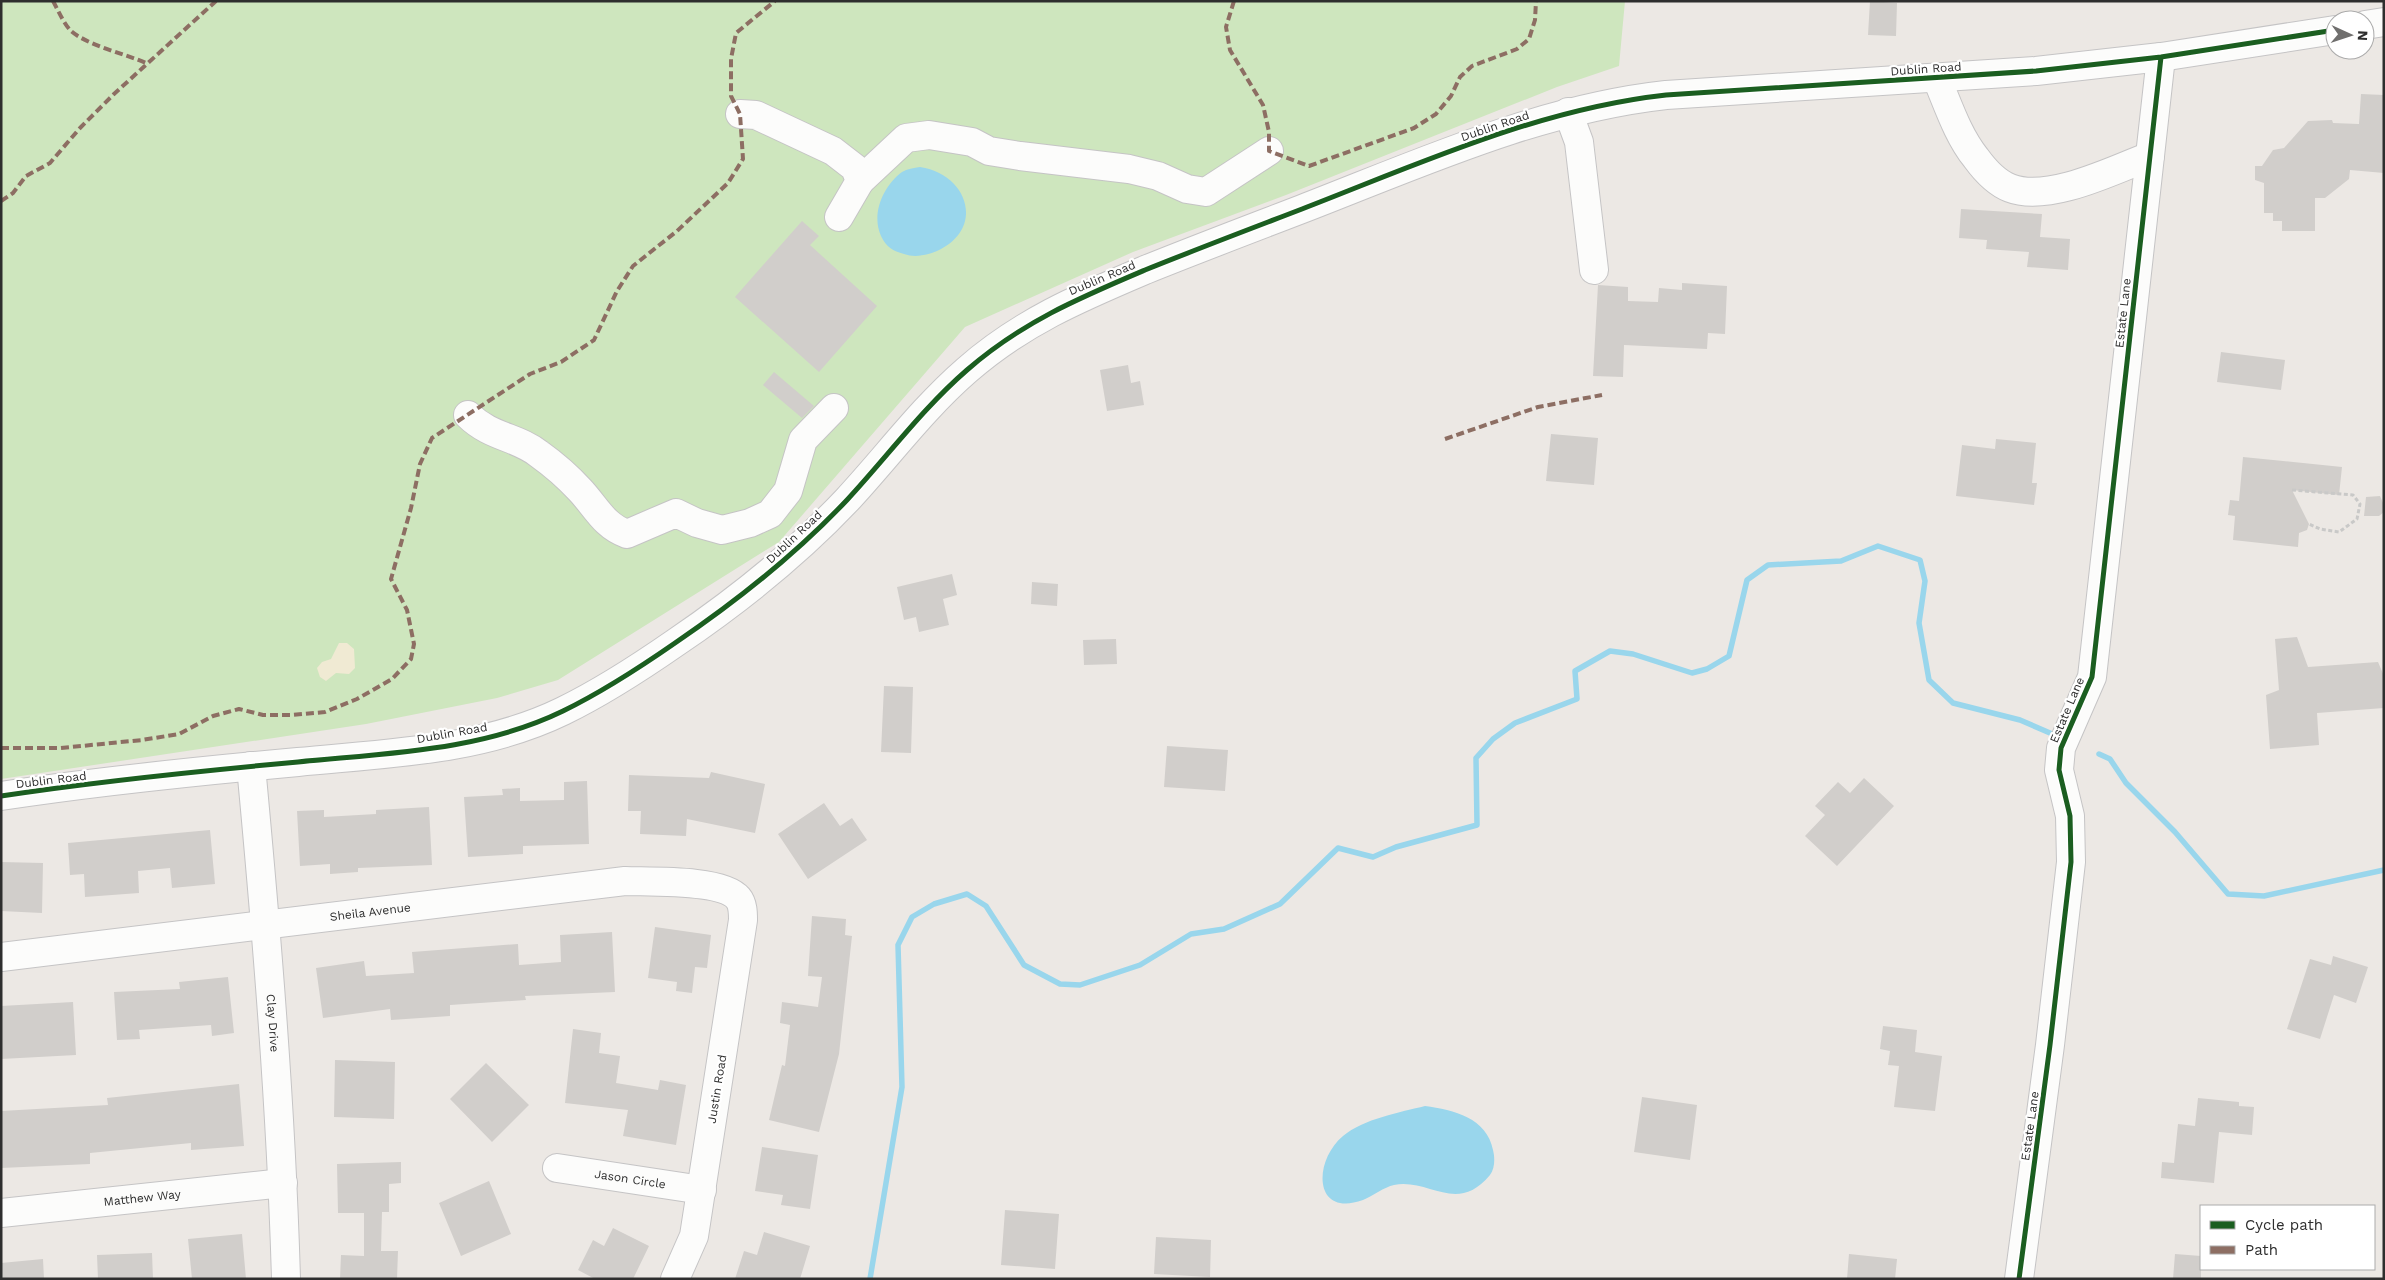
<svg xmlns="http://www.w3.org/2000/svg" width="2385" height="1280" font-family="'Work Sans',sans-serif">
  <rect width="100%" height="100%" fill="#ece8e4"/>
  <path fill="#cee6be" d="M1 1H1625L1619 66 1557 87 1286 195 1133 252 965 327 779 542 558 680 497 698 366 724 1 779Z"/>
  <path fill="#f0ead3" d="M339 643H347L354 649 355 668 349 674 336 673 326 681 320 677 317 668 322 662 331 659Z"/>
  <path fill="#99d6ec" d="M920 167C968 174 986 229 937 251 927 255 915 258 904 254 893 251 886 247 881 236 871 214 883 186 902 172 907 169 914 168 920 167Z
    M1425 1106C1454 1110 1487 1118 1493 1150 1495 1158 1495 1168 1490 1175 1457 1215 1429 1178 1394 1185 1384 1187 1373 1196 1363 1200 1313 1218 1313 1161 1343 1136 1363 1119 1401 1112 1425 1106Z"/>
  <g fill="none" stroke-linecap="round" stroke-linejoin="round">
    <path stroke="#99d6ec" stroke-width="5.5" d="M2099 754 2110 759 2126 783 2175 832 2228 894 2264 896 2384 870
      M870 1279 902 1087 898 945 912 917 934 904 967 894 986 906 1024 965 1060 984 1080 985 1140 965 1191 934 1224 929 1280 904 1338 848 1373 857 1396 847 1477 825 1476 758 1493 739 1515 723 1577 699 1575 671 1610 651 1633 654 1692 673 1707 669 1729 656 1747 580 1768 565 1841 561 1878 546 1920 560 1925 581 1919 623 1929 680 1953 703 2020 720 2050 733"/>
  </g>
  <path fill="#d1cecb" d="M1870 1 1897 3 1896 36 1868 35Z
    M2361 94 2384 95V173L2350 170 2349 179 2325 198H2315V231H2282V221H2273V213H2264V183L2255 180V166H2262L2273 150 2284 148 2308 121 2332 120 2333 123 2359 124Z
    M1961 209 2042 214 2040 237 2070 239 2068 270 2027 267 2029 252 1986 249 1987 240 1959 238Z
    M802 221 819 236 810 245 877 306 819 372 735 297Z
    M1682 283 1727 286 1725 334 1708 333 1707 349 1624 345 1623 377 1593 376 1598 285 1628 287V301L1658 302 1659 288 1682 290Z
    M2221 352 2285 360 2281 390 2217 382Z
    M1128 365 1131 383 1140 381 1144 405 1107 411 1100 370Z
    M774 372 814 406 802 418 763 385Z
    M1551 434 1598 438 1594 485 1546 481Z
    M1996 439 2036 443 2032 483H2037L2034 505 1956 496 1962 445 1995 449Z
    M2243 457 2342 467 2339 495 2292 490 2309 524 2307 530 2299 533 2298 547 2233 540 2235 516 2228 515 2230 500 2239 501Z
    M2380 496 2383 503 2384 512 2379 516H2364L2366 497Z
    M952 574 957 595 943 599 949 625 919 632 916 617 904 620 897 587Z
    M1032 582 1058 584 1057 606 1031 604Z
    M2297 637 2308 667 2378 662 2384 676V708L2317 713 2319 745 2270 749 2266 695 2279 690 2275 639Z
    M1116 639 1117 664 1084 665 1083 640Z
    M884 686 913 687 911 753 881 752Z
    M1167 746 1228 750 1225 791 1164 787Z
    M711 772 765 784 755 833 687 819 686 836 640 834 641 811H628L629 775 709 778Z
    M1864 778 1894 806 1837 866 1805 836 1825 815 1815 806 1838 782 1850 793Z
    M587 781 589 844 523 846V854L468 857 464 797 503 795 502 789 520 788V801L564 800V782Z
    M824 803 840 826 852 818 867 840 808 879 778 834Z
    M429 807 432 865 358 868V872L330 874V864L300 866 297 811 324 810V817L376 814V810Z
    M210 830 215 884 172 888 170 868 138 871 139 893 85 897 84 874 70 875 68 843Z
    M1 862 43 863 42 913 1 911Z
    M812 916 846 919 845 935 852 936 839 1054 819 1132 769 1120 782 1065 785 1066 790 1025 780 1023 782 1002 818 1007 822 977 808 976Z
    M655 927 711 935 707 968 695 967 692 993 676 991 677 982 648 978Z
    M612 932 615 992 525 996 526 1000 450 1005V1016L391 1020 390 1009 323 1018 316 968 364 961 366 976 414 973 412 952 518 944 519 965 561 962 560 935Z
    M2333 956 2368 967 2356 1003 2334 995 2320 1039 2287 1029 2310 959 2331 965Z
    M228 977 234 1033 212 1036 211 1025 139 1030 140 1039 117 1040 114 992 180 989 179 982Z
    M73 1002 76 1055 1 1059V1006Z
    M1883 1026 1917 1030 1915 1052 1942 1056 1935 1111 1894 1107 1899 1066 1888 1065 1890 1051 1880 1049Z
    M573 1029 601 1033 599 1053 620 1056 616 1083 658 1090 660 1080 686 1085 676 1145 623 1136 628 1110 565 1103Z
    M335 1060 395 1062 394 1119 334 1117Z
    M486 1063 529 1105 492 1142 450 1099Z
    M239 1084 244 1146 191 1150V1143L90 1153V1164L1 1168V1111L108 1105 107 1098Z
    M1642 1097 1697 1105 1690 1160 1634 1152Z
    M2198 1098 2239 1102V1106L2254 1107 2252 1135 2219 1132 2214 1183 2161 1178 2162 1162 2174 1163 2178 1124 2195 1126Z
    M762 1147 818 1155 810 1209 781 1205 783 1195 755 1191Z
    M401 1162V1183L389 1184V1212H382L381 1251H398L397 1279H340L341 1255 364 1256V1213H338L337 1164Z
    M489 1181 511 1234 461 1256 439 1203Z
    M1005 1210 1059 1214 1055 1269 1001 1265Z
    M613 1228 649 1246 633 1279H595L578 1270 593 1240 604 1246Z
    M764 1232 810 1246 800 1279H735L744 1251 757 1255Z
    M242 1234 246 1279H192L188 1239Z
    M1156 1237 1211 1240 1210 1277 1154 1274Z
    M152 1253 153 1279H98L97 1255Z
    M1849 1254 1897 1259 1895 1279H1847Z
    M2175 1254 2201 1256V1279H2173Z
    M43 1259 44 1279H1V1263Z"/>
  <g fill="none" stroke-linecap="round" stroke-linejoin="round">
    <defs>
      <g id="minor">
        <path d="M2365 25 2384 22"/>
        <path d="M1937 79C1948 105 1958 136 1976 158 1984 169 1997 183 2010 188 2048 203 2114 170 2150 156"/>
        <path d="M1568 112 1579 142 1594 270"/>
        <path d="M740 114 756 115 833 151 855 168 860 181 839 217"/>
        <path d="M860 181 906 138 929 135 972 142 989 151 1020 156 1129 169 1158 176 1187 189 1206 192 1269 151"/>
        <path d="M468 415C490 437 518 437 539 454 553 464 568 477 580 490 596 507 604 526 627 534L676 513 697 523 722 530 750 523 770 514 788 491 803 440 834 408"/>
        <path id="s1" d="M251 766C267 937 281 1107 286 1279"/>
        <path d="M1 796C99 781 199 771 298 762 388 753 481 751 563 711 602 692 639 668 675 643 737 601 795 555 847 500 887 457 922 409 967 370 1022 322 1079 298 1145 270 1197 249 1250 229 1302 209 1421 163 1539 109 1666 95L2036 71 2161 57 2335 30"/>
        <path id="s2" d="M1 957 625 881C649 882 722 879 738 898 743 904 743 913 743 920L694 1236 675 1279"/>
        <path id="s3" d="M557 1168 702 1190"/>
        <path id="s4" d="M1 1213 283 1183"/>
        <path d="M2019 1279 2050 1045 2071 862 2070 816 2059 770 2061 748 2092 677 2161 57"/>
      </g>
    </defs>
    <use href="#minor" stroke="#c5c4c5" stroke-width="30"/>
    <path stroke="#c9c9c8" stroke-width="3" stroke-dasharray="4 2.5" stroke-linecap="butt" d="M2292 490 2353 495 2360 504 2357 519 2339 532 2320 529 2309 524"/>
    <use href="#minor" stroke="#fcfcfb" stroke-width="28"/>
    <path stroke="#8d6e63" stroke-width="4" stroke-dasharray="8 4" stroke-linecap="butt" d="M53 1C58 10 64 24 71 31 87 45 125 54 146 63
      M1234 1 1226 27 1230 50 1263 105 1269 132V151L1309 166 1414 128 1436 114 1451 96 1460 77 1472 66 1517 49 1529 39 1535 20 1536 1
      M1 201 13 193 26 176 50 163 80 128 114 94 216 1
      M1445 439 1538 407 1602 395
      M1 748H61L142 740 179 734 213 716 239 709 263 715H292L325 712 357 699 392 679 411 659 414 644 407 610 391 579 411 508 420 464 432 438 530 374 561 362 594 340 617 291 633 266 677 231 728 183 743 159 740 114 731 96V59L736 33 775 1"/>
    <defs>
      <path id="cycleway" d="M1 796C99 781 199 771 298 762 388 753 481 751 563 711 602 692 639 668 675 643 737 601 795 555 847 500 887 457 922 409 967 370 1022 322 1079 298 1145 270 1197 249 1250 229 1302 209 1421 163 1539 109 1666 95L2036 71 2161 57 2335 30
        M2019 1279 2050 1045 2071 862 2070 816 2059 770 2061 748 2092 677 2161 57"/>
    </defs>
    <use href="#cycleway" stroke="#fff" stroke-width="8"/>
    <use href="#cycleway" stroke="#1b5e20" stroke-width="5"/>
  </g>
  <g text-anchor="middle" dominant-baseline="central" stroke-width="4.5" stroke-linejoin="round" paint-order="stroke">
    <g font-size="12" fill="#2e2e2e" stroke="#fff">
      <text transform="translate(1926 69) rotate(-4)">Dublin Road</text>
      <text transform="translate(1495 126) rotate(-19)">Dublin Road</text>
      <text transform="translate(1102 278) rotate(-23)">Dublin Road</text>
      <text transform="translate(2123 313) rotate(-84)">Estate Lane</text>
      <text transform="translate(794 537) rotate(-43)">Dublin Road</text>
      <text transform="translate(2067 710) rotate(-67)">Estate Lane</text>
      <text transform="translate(452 733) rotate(-10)">Dublin Road</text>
      <text transform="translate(51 780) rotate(-7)">Dublin Road</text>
      <text stroke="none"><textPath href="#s2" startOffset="372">Sheila Avenue</textPath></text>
      <text stroke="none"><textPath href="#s1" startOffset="258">Clay Drive</textPath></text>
      <text transform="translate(717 1089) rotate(-81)">Justin Road</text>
      <text transform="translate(2030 1126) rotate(-82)">Estate Lane</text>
      <text stroke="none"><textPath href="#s3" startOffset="74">Jason Circle</textPath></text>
      <text stroke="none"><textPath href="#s4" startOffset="142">Matthew Way</textPath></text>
    </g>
  </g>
  <rect width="2385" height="1280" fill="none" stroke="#2e2e2e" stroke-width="5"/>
  <rect x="2200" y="1205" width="175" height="65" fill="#ffffff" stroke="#ababab"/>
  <rect x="2210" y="1221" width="25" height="8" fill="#1b5e20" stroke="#ababab"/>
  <text x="2245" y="1230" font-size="15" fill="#2e2e2e">Cycle path</text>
  <rect x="2210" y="1246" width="25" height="8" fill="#8d6e63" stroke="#ababab"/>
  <text x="2245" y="1255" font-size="15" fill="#2e2e2e">Path</text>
  <g transform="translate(2350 35) rotate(93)"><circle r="24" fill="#ffffff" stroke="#ababab"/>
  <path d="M0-4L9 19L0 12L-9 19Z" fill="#706f6e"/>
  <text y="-8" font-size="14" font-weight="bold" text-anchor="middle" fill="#2e2e2e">N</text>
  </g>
</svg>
